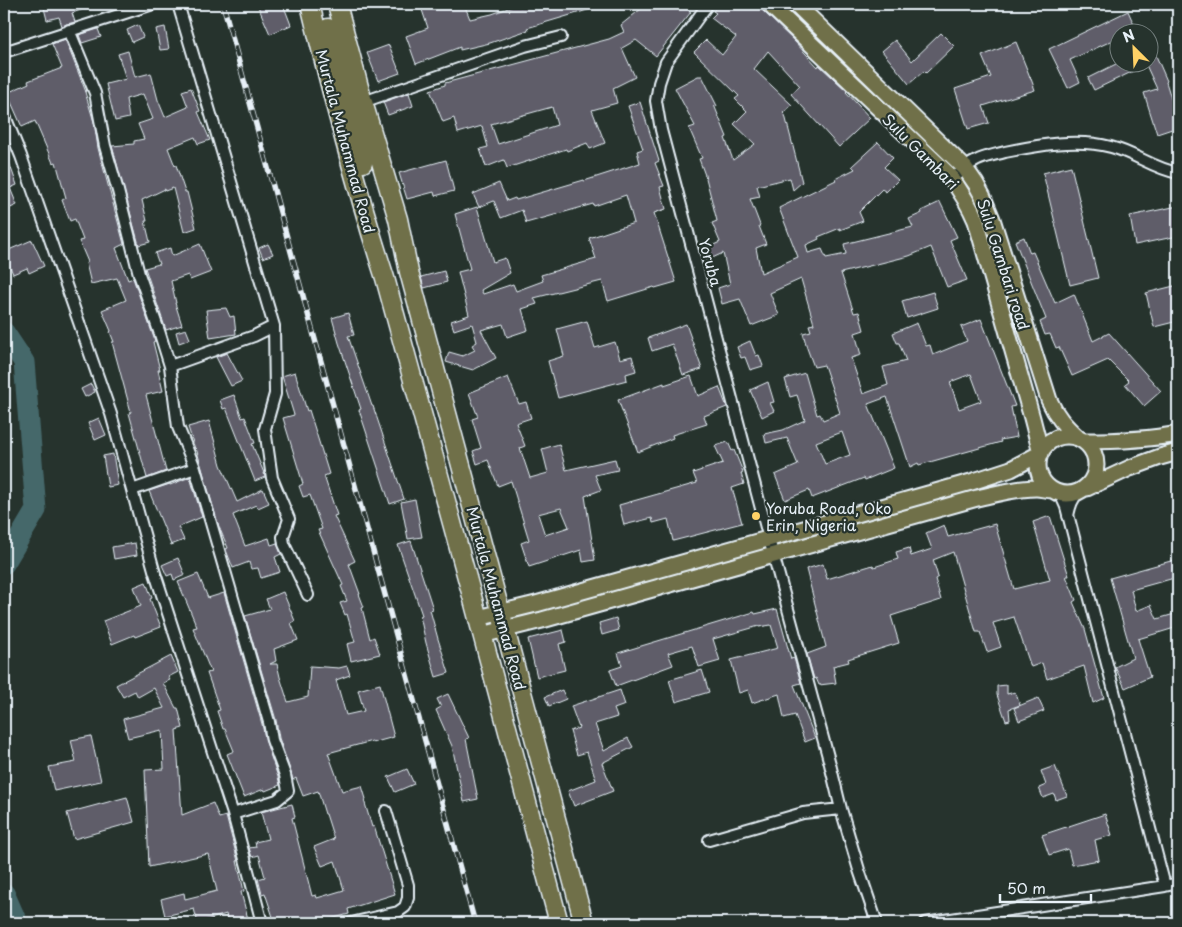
<svg xmlns="http://www.w3.org/2000/svg" width="1182" height="927" font-family="'Playpen Sans',sans-serif">
  <rect width="100%" height="100%" fill="#26332d"/>
  <filter id="ink" filterUnits="userSpaceOnUse"><feTurbulence type="fractalNoise" baseFrequency=".02" numOctaves="2"/><feDisplacementMap in="SourceGraphic" scale="10" xChannelSelector="R" yChannelSelector="G"/><feConvolveMatrix kernelMatrix="1 2 1 2 8 2 1 2 1" color-interpolation-filters="sRGB"/></filter>
  <g filter="url(#ink)">
    <g fill="none" stroke-linecap="round" stroke-linejoin="round">
      <path stroke="#45686b" stroke-width="21" d="M4 332 24 362 36 510 4 564
        M4 893 15 918 17 923"/>
    </g>
    <path fill="#5f5d69" stroke="#e8f1f8" fill-rule="evenodd" d="M43 4H95L96 5 72 13 75 22 67 24 62 26 59 17 47 20Z
      M257 4H283L291 25 270 34Z
      M420 4H464L470 19 492 14 519 4 520 7 532 4H601V6L527 28 528 30 490 43 460 50V47L416 64 406 36 428 28Z
      M647 4H692L687 9 691 12 656 56 636 40 622 48 635 77 613 88 617 103 592 110 605 143 590 149 587 143 567 151 566 149 507 168 504 160 486 167 480 149 488 147 482 126 458 133 454 118 443 122 430 90 445 85V83L609 39 624 32 621 25ZM552 107 557 125 498 144 491 124Z
      M719 4H755L761 9 795 42 818 67 819 65 847 91 846 92 870 118 839 147 791 94 800 86 768 51 754 69 792 105 783 113 785 115 802 182 793 190 790 178 757 186 760 197 750 199 760 225 759 226 766 244 756 248 761 273 798 257 779 208 836 180 835 179 855 169 852 166 878 142 893 158 884 167 898 180 886 192 882 189 859 212 863 221 840 230V228L818 237 819 239 806 245 808 253 822 249 826 258 846 254 844 244 913 227 909 219 922 213 921 211 940 202 957 237 950 240 967 280 947 287 931 247 909 256 841 273 854 313 859 312 864 330 855 333 861 355 851 358 863 394 888 385 883 367 906 361 899 343H897L893 333 917 323 926 346 930 345 933 355 967 341 961 327 981 319 1015 406 1011 407 1017 437 1000 440 1001 442 919 465 918 463 910 467 887 397 868 404 894 468 865 480 864 478 812 498 809 490 785 500 775 475 798 465 787 438 766 443 764 434 783 430 805 420 797 395 790 397 785 379 805 373 817 415 820 414 823 420 840 413 824 365 814 367 807 348 803 333 811 331 809 325 814 324 801 279 770 293 779 315 751 326 740 299 722 304 718 288 730 284 723 253 706 261 701 251 720 242 712 223 717 221 706 178 699 159 702 158 689 128 695 126 675 88 698 76H702L717 106 716 107 714 105 727 137 725 138 733 160 755 144 734 124 747 111 735 99 739 96 694 52 706 40 722 55 736 37 711 18 716 13 713 11ZM971 374 981 401 959 409 950 382ZM842 432 850 455 825 464 816 442Z
      M1128 11 1136 29 1129 32H1120V37L1070 60 1080 82 1068 88 1049 49Z
      M138 25 143 37 132 42 127 30Z
      M165 27 169 49 160 50 156 29Z
      M98 29 101 37 82 43 79 35Z
      M941 33 954 46 926 73 924 71 909 84 882 51 895 40 912 61Z
      M65 39 86 92H85L94 122 98 148 124 244 116 248 128 280 133 278 155 341 153 342 160 370H158L163 391 146 395 166 471 147 478 129 413 131 412 112 342H114L110 332 111 331 102 310 126 300 117 278 91 284 86 263 88 262 79 241 83 240 75 219 70 221 62 200 66 198 56 162 53 163 35 121 22 127 7 93 29 83 28 81 62 68 52 44Z
      M1016 42 1030 77V76L1035 90 983 106 989 123 968 129 955 89 991 77 982 56Z
      M1150 42 1167 81 1166 82 1178 121V127L1157 134 1144 93 1157 89 1146 65 1094 90 1088 78 1120 62H1150Z
      M389 45 400 73 378 81 367 53Z
      M128 51 135 77 151 73 158 100 165 117 188 107 182 91 191 88 200 111 198 112 210 140 198 144 195 137 168 148 175 166 176 165 185 192H187L196 228 184 232 173 188 165 191V189L142 200 147 221H145L150 242 139 245 112 146 134 144V141L144 139 138 124 153 119 143 94 126 99 129 118 115 121 106 84 126 79 118 54Z
      M409 93 413 106 388 115 383 102Z
      M640 102 659 161 655 163 664 186 660 187 666 209 654 213 676 282 655 288 654 287 608 301 602 281 534 298 537 304 522 309 528 330 507 337 503 324 481 330 496 358 473 370 446 362 449 352 463 356 475 350 472 345 477 342 472 324 454 330 451 321 469 315 458 272 470 269 455 214 477 207 493 262 505 258 510 273 481 290 483 294 513 284 516 291 543 281 541 275 596 259 589 238 634 223 626 195 594 206 593 204 526 223 522 210 501 218 494 201 479 207 473 194 499 183 507 201 515 198 516 200 584 180V181L640 163 637 151 643 149 628 106Z
      M4 151H5L17 185 10 188 17 205 4 211Z
      M446 160 454 191 435 196 434 192 407 199 399 173Z
      M1071 166 1098 278 1070 285 1043 173Z
      M1178 206V236L1135 245 1130 216Z
      M1024 237 1030 253 1033 252 1055 303 1074 294 1093 341 1109 333 1161 391 1144 406 1125 384 1129 381 1108 360 1072 376 1059 347 1056 348 1050 334 1045 335 1040 322 1046 319 1015 241Z
      M32 240 44 266 29 273 27 268 13 274 4 252Z
      M200 244 211 272 190 280 188 275 171 281 176 303H175L182 325 166 330 145 268 159 264 155 253 170 248 172 256Z
      M268 244 273 254 263 258 259 248Z
      M444 271 447 282 424 288 421 277Z
      M1178 285V321L1154 327 1146 293Z
      M933 292 938 308 907 318 902 301Z
      M226 308 230 317 234 316 236 334 210 338 206 310Z
      M348 313 354 335 348 336 372 406H373L404 499 390 504 359 410 361 409 339 343 332 318Z
      M587 321 595 348 615 342 620 359 632 356 636 371 626 374 627 380 558 398 548 361 564 356 557 329Z
      M686 324 702 369 683 375 672 344 652 351 648 338Z
      M186 329 190 339 179 343 176 332Z
      M750 341 756 356 759 355 763 366 750 370 745 357 741 358 737 347Z
      M227 353 242 381 231 386 216 357Z
      M295 372 307 411 309 410 329 474 324 476 337 515 334 516 355 561 349 564 360 594H359L364 607 362 608 370 639 374 637 380 654 351 661 347 644 355 642 347 614 345 615 340 603 347 601 341 586 343 585 318 530 322 529 310 495 303 497 299 486 303 484 283 418 294 415 282 376Z
      M691 376 698 396 719 387 727 407 704 416 707 424 672 435 673 438 638 452 618 400 664 383V385Z
      M508 377 519 404 526 402 531 418 516 423 525 446 520 448 530 478 548 473 542 449 559 444 566 470 615 459 618 470 595 475 601 490 585 496 595 560 583 562 581 550 529 567 521 543 529 540 511 481 498 486 488 460 477 464 473 451 481 448 472 419 478 417 469 393ZM561 508 569 527 545 535 538 514Z
      M768 382 774 402 770 403 774 411 762 417 750 390Z
      M91 384 95 392 85 397 81 389Z
      M234 395 242 418 245 417 255 443 252 444 264 473 265 477 255 481 245 456 226 408 223 409 220 400Z
      M99 418 106 435 95 440 88 423Z
      M209 421 221 465 237 502 263 489 269 503 258 508 256 505 233 515 245 546 269 538 271 545 277 543 281 554 275 557 280 572 261 578 258 568 251 569 249 562 233 568 226 550V549L228 548 219 527 196 448 195 449 188 427Z
      M728 442 732 451 734 450 743 472 741 473 744 484 732 488 742 523 673 541 668 519 653 523 652 518 624 525 619 505 697 483 693 473 723 463 715 446Z
      M113 454 118 485 108 487 103 456Z
      M190 477 202 517 178 527 184 540 171 545 149 491 170 484V485Z
      M415 499 422 537 408 539 401 502Z
      M1050 516 1069 576H1066L1076 600 1073 602 1085 629 1104 698 1093 703 1084 666 1047 679 1042 663 1031 667 1014 617 993 623 1001 647 987 652 980 632H976L953 552 933 560 938 577 935 579 941 600 891 616 899 643 848 659 849 662 833 666 836 683 819 685 816 678 814 679 807 654 826 647 806 569 823 564 827 579 873 565 874 567 898 559 896 552 909 548 911 556 932 549 926 533 944 525 948 537 995 524 1014 589 1050 580 1033 522Z
      M411 541 433 609 430 610 438 639 449 673 436 677 426 643 420 616 422 615 398 545Z
      M135 543 137 555 114 559 112 547Z
      M178 558 185 575 174 580 172 574 167 576 162 565Z
      M1178 559V577L1131 590 1136 611 1151 605 1157 619 1178 613V627L1138 639 1150 677 1125 688 1115 667 1133 658 1110 578Z
      M198 574 208 598 224 593 262 724 266 742 278 777 280 785 265 791 264 789 244 797 227 754 234 751 225 729H223L217 711 220 710 207 673 211 672 193 628 197 627 178 582Z
      M146 582 152 598 150 599 161 627 135 637 134 635 112 644 103 621 141 606 134 587Z
      M283 592 295 621 291 623 298 640 274 649 276 661 270 664H277L280 677 288 702 308 697 310 666 339 668 347 666 350 675 336 680 346 715 364 711 358 690 380 684 394 737 372 743V741L328 753 342 791 362 786 366 799 364 800 372 827 374 826 395 894 348 909 349 914 323 921 324 923H275L265 893 262 894 258 879 265 877 259 855 252 857 249 848 256 847 255 842 268 839 261 812 292 804 295 817 292 818 312 896 316 895 317 898 344 890 335 861 322 866 314 847 334 839 326 814H325L318 791 303 796 296 778 293 780 291 773 279 738 276 720 245 616 270 609 266 599Z
      M777 609 791 659 794 658 801 683 794 685 815 738 805 742 795 715 784 718 779 694 752 703 748 690 739 693 731 660 778 648 771 625 759 627V626L713 639 720 661 699 667 692 646 668 653 673 665 616 686 610 670 622 666 618 653 754 612 755 614Z
      M616 618 619 630 602 635 599 623Z
      M563 630 566 642 559 644 565 670 537 677 528 639Z
      M171 656 178 672 168 677 170 680 163 683 176 708H178L183 728 176 730 182 815 213 803 219 818 226 816 238 861H237L244 891 241 892 249 923H228L226 914 198 923 194 909 165 916 161 899 184 893 185 899 217 891 208 854 149 867 145 770 164 769 162 730 128 738 123 719 164 708 154 688 138 697 135 691 123 697 116 685Z
      M702 670 709 692 676 702 669 680Z
      M1007 685V694L1015 692 1020 705 1009 709 1010 720 1006 721 997 695V686Z
      M562 690 566 699 549 706 545 697Z
      M620 690 625 705 614 709 617 717 595 724 604 751 628 738 633 747 602 763 613 791 574 806 568 791 596 780 587 752 577 755 570 731 579 728 571 706Z
      M448 694 469 738 466 739 478 799 464 802 452 746 436 710 441 707 437 699Z
      M1038 698 1044 711 1019 721 1014 708Z
      M91 736 101 781 54 791 49 767 76 762 71 740Z
      M1055 766 1067 796 1056 800 1054 794 1043 798 1039 788 1046 785 1041 771Z
      M407 769 414 784 395 792 388 777Z
      M127 797 134 822 74 839 67 813Z
      M1105 814 1112 835 1095 840 1099 860 1072 865 1068 849 1049 855 1042 835Z"/>
    <g fill="none" stroke-linecap="round" stroke-linejoin="round">
      <defs>
        <path id="street" d="M708 4 666 62 659 83 656 101 661 130 769 539 830 764 841 809 859 870 877 923
          M69 30 95 93 105 146 118 191 139 274 160 334 170 366 178 427 195 468 269 722 272 740 285 775 288 791 277 800 233 814
          M4 52 153 4
          M363 102 525 46 561 37
          M4 114 21 156 111 414 154 570 233 814 262 923
          M952 180C960 173 967 165 976 161 985 156 995 155 1005 152 1039 145 1077 138 1111 147 1135 153 1154 169 1178 173
          M274 326 275 394 265 429 272 478 289 519 283 537 284 544 308 595
          M170 366 254 336 274 326 178 4
          M132 490 195 468
          M1058 493 1062 498 1066 507 1165 886
          M1068 516C1070 506 1072 499 1079 492
          M709 840 803 813 841 809
          M351 923 398 912 405 907 408 898V885L386 811
          M925 923 1165 886 1178 883"/>
        <path id="primary" d="M796 4 965 168 976 184 983 197 992 219 1049 400C1056 416 1065 426 1077 437
          M1038 465a29 29 0 1 1 58 0a29 29 0 1 1-58 0Z
          M1083 441C1115 441 1147 440 1178 434
          M1087 488 1130 468 1160 457 1178 452
          M478 618 536 604 971 482 1011 469 1041 453 1032 418 976 221C969 204 960 190 949 175L769 4
          M482 635 542 620 977 498C996 494 1016 488 1036 488 1041 488 1047 490 1052 490"/>
        <path id="highway" d="M310 4C332 96 356 188 385 278L472 596 559 923
          M337 4 363 102 398 219 409 272 584 923
          M328 28 363 163"/>
      </defs>
      <use href="#street" stroke="#e8f1f8" stroke-width="14"/>
      <use href="#primary" stroke="#e8f1f8" stroke-width="19"/>
      <use href="#highway" stroke="#e8f1f8" stroke-width="21"/>
      <use href="#street" stroke="#26332d" stroke-width="10"/>
      <use href="#primary" stroke="#6f704a" stroke-width="15"/>
      <use href="#highway" stroke="#6f704a" stroke-width="18"/>
      <defs>
        <path id="rail" d="M223 4 475 923"/>
      </defs>
      <use href="#rail" stroke="#e8f1f8" stroke-width="5.5"/>
      <use href="#rail" stroke="#26332d" stroke-width="4" stroke-dasharray="11" stroke-linecap="butt"/>
    </g>
  </g>
  <circle fill="#ffd166" stroke="#26332d" stroke-width="2" cx="756" cy="516" r="5"/>
  <g text-anchor="middle" dominant-baseline="central" stroke-width="4.5" stroke-linejoin="round" paint-order="stroke">
    <g font-size="15" fill="#e8f1f8" stroke="#26332d">
      <text transform="translate(346 141) rotate(75)">Murtala Muhammad Road</text>
      <text transform="translate(921 151) rotate(45)">Sulu Gambari</text>
      <text transform="translate(711 262) rotate(75)">Yoruba</text>
      <text transform="translate(1004 264) rotate(72)">Sulu Gambari road</text>
      <text transform="translate(497 598) rotate(75)">Murtala Muhammad Road</text>
    </g>
    <g font-size="15" fill="#e8f1f8" stroke="#26332d" text-anchor="start">
      <text x="766" y="507">Yoruba Road, Oko<tspan x="766" dy="17">Erin, Nigeria</tspan></text>
    </g>
  </g>
  <rect width="1182" height="927" fill="none" stroke="#26332d" stroke-width="20"/>
  <rect x="10" y="10" width="1162" height="907" fill="none" stroke="#e8f1f8" stroke-width="2" filter="url(#ink)"/>
  <g transform="translate(1134 48) rotate(336)"><circle r="24" fill="#26332d" stroke="#747f7e"/>
  <path d="M0-4L9 19L0 12L-9 19Z" fill="#ffd166"/>
  <text y="-8" font-size="14" font-weight="bold" text-anchor="middle" fill="#e8f1f8">N</text>
  </g>
  <path d="M1000 894v8h91v-8" fill="none" stroke="#e8f1f8" stroke-width="2.5"/>
  <text x="1007" y="894" font-size="15" fill="#e8f1f8" stroke="#26332d" stroke-width="4" paint-order="stroke">50 m</text>
</svg>
